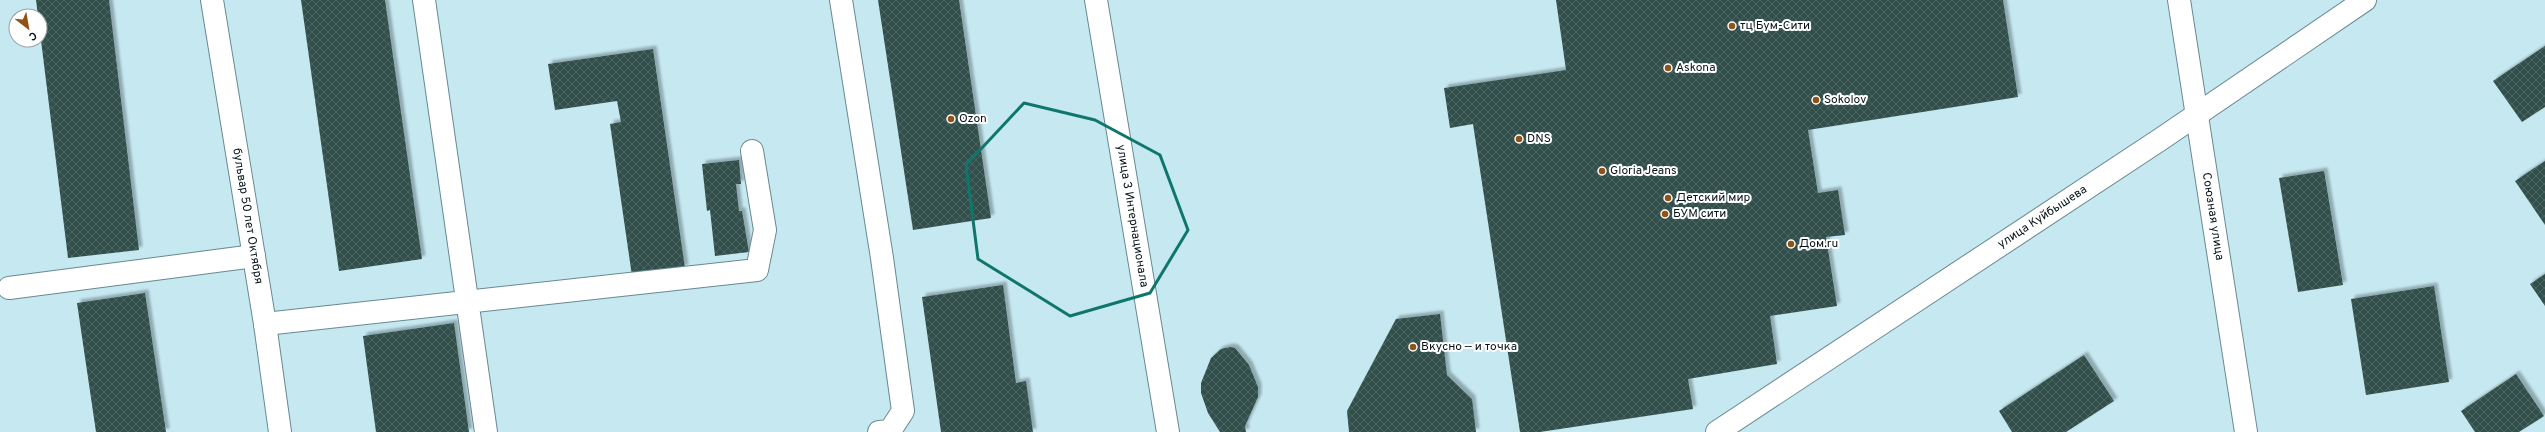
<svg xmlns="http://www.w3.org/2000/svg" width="2545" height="432" font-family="Overpass,sans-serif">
  <defs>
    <pattern id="building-cross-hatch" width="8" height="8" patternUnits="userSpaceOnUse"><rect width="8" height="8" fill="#30504b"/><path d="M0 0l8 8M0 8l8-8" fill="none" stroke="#4b6561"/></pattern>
    <filter id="shadow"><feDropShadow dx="3.5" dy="-3.5" stdDeviation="1" flood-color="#0004"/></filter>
  </defs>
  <rect width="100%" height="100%" fill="#c5e8f1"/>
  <path fill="url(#building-cross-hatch)" filter="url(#shadow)" d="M36 0H109L139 250 68 258Z
    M301 0H385L422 259 339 271Z
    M878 0H959L991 218 913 230Z
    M1556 0H2003L2018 97 1808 130 1818 193 1838 190 1845 235 1826 237 1837 306 1770 316 1777 364 1688 379 1693 409 1540 432H1520L1473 124 1450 128 1444 88 1566 70Z
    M2545 46V107L2522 122 2493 81Z
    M653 49 685 268 632 276 610 124 621 122 617 101 555 110 548 64Z
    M739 160 741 184H736L739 211H742L749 252 715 256 710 210 707 211 702 164Z
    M2545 161V225L2515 181Z
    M2324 171 2343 285 2298 292 2279 178Z
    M2545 274V306L2530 284Z
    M1003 285 1016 383 1026 381 1033 432H941L922 297Z
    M2434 286 2449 382 2366 395 2351 299Z
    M145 293 166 432H96L77 303Z
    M1440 314 1447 375 1472 399 1476 432H1349L1347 411 1396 319Z
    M454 323 469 432H376L363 336Z
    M1230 347 1235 348 1249 365 1258 387V397L1245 426 1246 432H1220L1208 413 1201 393V383L1211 358 1221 349Z
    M2084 355 2114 401 2066 432H2012L1999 411Z
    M2516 374 2544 416 2519 432H2475L2461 411Z"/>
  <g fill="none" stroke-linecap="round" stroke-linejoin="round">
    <defs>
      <path id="service" d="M424 0 486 432
        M841 0 882 258 903 411 890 431 879 432
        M9 288 254 256
        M265 324 757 270 765 230 752 151"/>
      <g id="minor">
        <path id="s1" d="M212 0 265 324 280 432"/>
        <path id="s2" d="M2179 0 2246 432"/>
        <path id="s3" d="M1717 432 2161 139 2365 0"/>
      </g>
      <g id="secondary">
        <path id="s4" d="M1096 0 1168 432"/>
      </g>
    </defs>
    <use href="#service" stroke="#698991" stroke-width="24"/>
    <use href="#minor" stroke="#698991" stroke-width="24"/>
    <use href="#secondary" stroke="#698991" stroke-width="24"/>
    <use href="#service" stroke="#fff" stroke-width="22"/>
    <use href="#minor" stroke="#fff" stroke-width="22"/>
    <use href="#secondary" stroke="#fff" stroke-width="22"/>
  </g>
  <path fill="none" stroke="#0f766e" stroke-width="3" stroke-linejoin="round" d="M1024 103 1095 120 1160 155 1188 230 1150 293 1070 316 978 259 966 165Z"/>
  <g fill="#905217" stroke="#fff" stroke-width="1.5">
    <circle cx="1732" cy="26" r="4"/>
    <circle cx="1668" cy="68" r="4"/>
    <circle cx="1816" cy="100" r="4"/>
    <circle cx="951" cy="119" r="4"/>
    <circle cx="1519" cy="139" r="4"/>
    <circle cx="1602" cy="171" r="4"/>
    <circle cx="1668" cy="198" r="4"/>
    <circle cx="1665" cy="214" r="4"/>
    <circle cx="1791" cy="244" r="4"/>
    <circle cx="1413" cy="347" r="4"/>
  </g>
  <g text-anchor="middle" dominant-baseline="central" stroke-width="4" stroke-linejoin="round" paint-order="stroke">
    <g font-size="12" fill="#081518" stroke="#fff" text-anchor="start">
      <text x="1740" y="26">тц Бум-Сити</text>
      <text x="1676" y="68">Askona</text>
      <text x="1824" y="100">Sokolov</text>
      <text x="959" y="119">Ozon</text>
      <text x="1527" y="139">DNS</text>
      <text x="1610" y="171">Gloria Jeans</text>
      <text x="1676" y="198">Детский мир</text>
      <text x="1673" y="214">БУМ сити</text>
      <text x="1799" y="244">Дом.ru</text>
      <text x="1421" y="347">Вкусно — и точка</text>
    </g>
    <g font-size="12" fill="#081518" stroke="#fff">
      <text stroke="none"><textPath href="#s1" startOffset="219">бульвар 50 лет Октября</textPath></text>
      <text stroke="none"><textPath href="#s4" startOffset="219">улица 3 Интернационала</textPath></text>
      <text stroke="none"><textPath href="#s2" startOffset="219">Союзная улица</textPath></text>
      <text stroke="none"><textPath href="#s3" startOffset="390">улица Куйбышева</textPath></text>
    </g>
  </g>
  <g transform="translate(28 28) rotate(149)"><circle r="19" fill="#ffffff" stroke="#9ca1a3"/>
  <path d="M0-3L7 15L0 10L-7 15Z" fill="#905217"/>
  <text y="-6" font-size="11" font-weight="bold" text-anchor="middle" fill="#081518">С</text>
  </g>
</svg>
